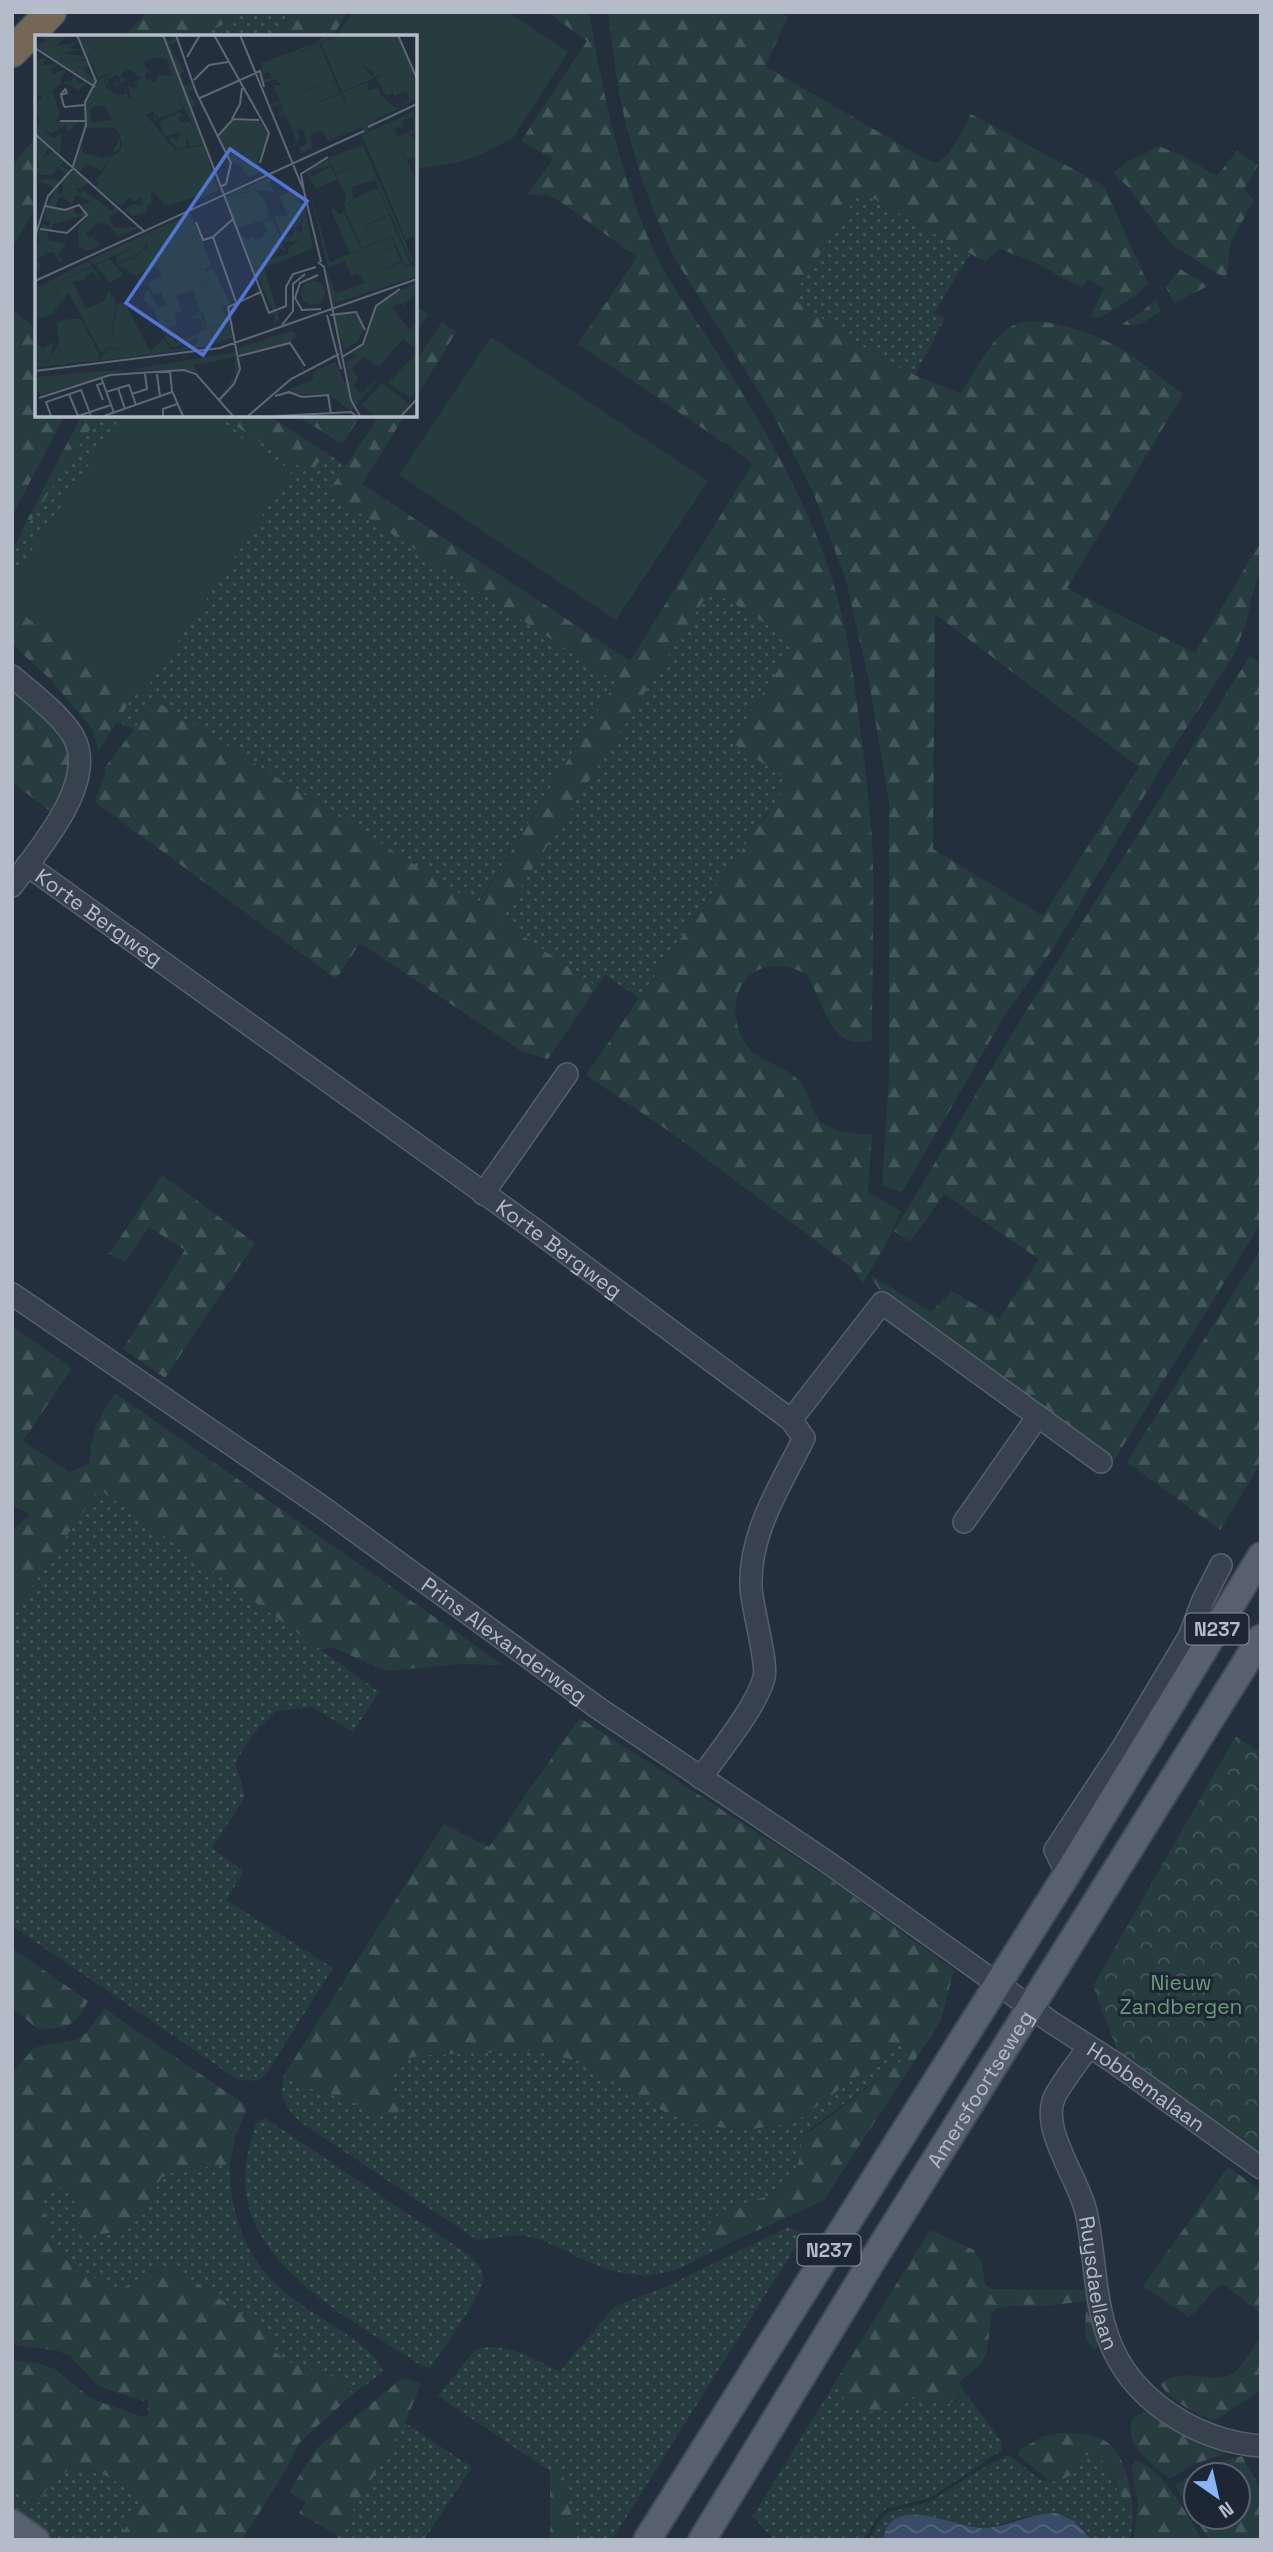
<svg xmlns="http://www.w3.org/2000/svg" width="1273" height="2552" font-family="'Space Grotesk',sans-serif">
  <defs>
    <pattern id="grass-dots" width="8" height="8" patternUnits="userSpaceOnUse" patternTransform="scale(1.75)"><rect width="8" height="8" fill="#263c3f"/><path d="M2 2h.1M6 6h.1" fill="none" stroke="#435659" stroke-width="1.8" stroke-linecap="round"/></pattern>
    <pattern id="forest-firs" width="22" height="20" patternUnits="userSpaceOnUse" patternTransform="scale(1.75)"><rect width="22" height="20" fill="#263c3f"/><path d="M5 1l3.5 6h-7zM16 11l3.5 6h-7z" fill="#435659"/></pattern>
    <pattern id="park-crowns" width="20" height="18" patternUnits="userSpaceOnUse" patternTransform="scale(1.75)"><rect width="20" height="18" fill="#263c3f"/><path d="M2 6a3 3 0 1 1 6 0M12 15a3 3 0 1 1 6 0" fill="none" stroke="#435659"/></pattern>
    <pattern id="water-waves" width="16" height="10" patternUnits="userSpaceOnUse" patternTransform="scale(1.75)"><rect width="16" height="10" fill="#394c67"/><path d="M0 5q4-4 8 0t8 0" fill="none" stroke="#53647b"/></pattern>
  </defs>
  <rect width="100%" height="100%" fill="#242f3e"/>
  <path fill="url(#grass-dots)" d="M238 12H293L278 37H200L227 22Z
    M859 191 970 254 934 313 945 318 915 375 875 355 792 298Z
    M99 415H218L311 473 325 452 346 466 329 493 616 682 477 905 154 699 134 730 117 721 138 688 12 604V549Z
    M710 589 796 643 731 742 790 780 639 998 605 975 597 987 500 920Z
    M99 1489 379 1692 353 1732 312 1707 276 1711 253 1734 235 1763 245 1797 212 1848 244 1871 226 1900 333 1968 268 2071 258 2081 237 2079 12 1926V1615Z
    M903 2043 910 2047 904 2059 802 2135C799 2200 770 2192 719 2214L708 2239 713 2251C698 2258 681 2270 664 2273 636 2280 605 2270 580 2258 562 2249 545 2240 525 2236 508 2233 493 2240 477 2240L303 2124C287 2111 278 2097 284 2075 303 2090 313 2088 335 2095 354 2102 371 2114 391 2118L401 2107 388 2078V2072L394 2065 409 2058 427 2055 536 2051 579 2061 665 2112 698 2125 745 2130 787 2124 801 2118Z
    M265 2118 469 2255C475 2261 483 2268 483 2277 484 2294 441 2351 430 2368L422 2366C358 2323 247 2269 245 2181 244 2161 251 2142 256 2123Z
    M230 2164C229 2206 243 2254 275 2283 295 2303 322 2318 346 2334 360 2344 378 2355 383 2372L354 2393 331 2375 289 2362 267 2347 279 2339 157 2269 118 2290C96 2280 68 2265 53 2245 44 2232 44 2206 41 2190L70 2187 143 2215 161 2178 176 2171Z
    M789 2227 804 2233 612 2540H577L563 2474 550 2471 438 2396 475 2350C499 2339 538 2360 559 2372L615 2306 663 2288Z
    M838 2378 839 2385 852 2407C878 2413 888 2414 908 2395L918 2399 929 2400 933 2397 941 2402 953 2403 965 2393 1002 2442V2450L930 2498 886 2509 879 2515 863 2540H774L753 2516Z
    M405 2423 472 2467 424 2540H335Z
    M1009 2455 1039 2479 1052 2482 1086 2455 1098 2457 1107 2465 1115 2486 1129 2510 1133 2522 1130 2540H1092C1074 2511 1043 2511 1014 2520 1004 2523 993 2528 983 2528 954 2527 890 2492 883 2540H869L881 2519 889 2512 929 2502 991 2463Z
    M77 2468C103 2471 123 2486 144 2499L118 2540H55L12 2507V2483L39 2503C49 2484 57 2474 77 2468Z"/>
  <path fill="url(#forest-firs)" fill-rule="evenodd" d="M147 12H238L227 22 200 37H123Z
    M293 12H348L332 37H278Z
    M547 12H589C604 98 621 185 660 263 676 294 698 322 716 351 758 418 801 489 827 564 844 613 853 667 859 719 865 767 872 816 873 866 874 924 872 982 872 1040 867 1041 860 1043 855 1042 828 1038 819 994 807 974 791 967 773 961 756 971 729 985 731 1027 748 1047 760 1062 783 1065 798 1080 806 1088 808 1097 812 1108 824 1135 846 1132 872 1135L868 1192 901 1211 884 1247 863 1283 852 1268 670 1132 586 1075 790 781 731 742 796 643 711 589 500 920 597 987 548 1059 521 1051 360 943 336 979 95 802 105 774V767L134 730 153 699 478 905 616 682 328 492 380 415H405L362 484 630 661 752 465 748 459 578 344 637 257 558 200 545 194 527 195 553 159 521 141 587 41Z
    M608 12H779L788 17 765 66 920 156C925 158 930 162 935 162 950 161 965 125 971 114L1104 186 1148 284 1134 297 1099 318 1091 316 1104 288 1088 279 1082 288 1032 261 1000 249 985 262 860 191 792 298 875 355 919 377 960 393C976 373 987 343 1009 328 1033 311 1088 332 1112 344 1137 357 1160 378 1183 394L1067 588 1195 653 1261 541V569L1252 595 1247 620 1234 655 1168 756 1054 947 1005 1015 902 1192 882 1186 889 1075V802L869 682 846 580 813 492 772 412 675 259 659 224 644 185 627 129 618 89ZM935 614 1139 767 1043 916 933 849Z
    M37 136V206L12 247V165Z
    M1159 146 1183 156 1217 176 1237 151 1258 165 1244 189 1254 200 1231 242 1226 279 1172 245 1127 186 1113 173 1127 162Z
    M1180 269 1208 286 1174 303 1166 287Z
    M1155 299 1161 311C1145 321 1141 328 1122 324L1144 310Z
    M415 306 429 314 415 335Z
    M12 309 37 330V415H65L12 516Z
    M442 322 456 332 415 399V363Z
    M82 415H99L25 530 19 536Z
    M218 415H267L325 452 311 474Z
    M296 415H361L342 444Z
    M12 604 139 687 98 752 93 730 53 682 12 644Z
    M1250 656 1261 664V1223L1113 1462 888 1308 883 1296 870 1275 931 1312 952 1291 999 1319 1039 1259 944 1194 910 1242 894 1231 1018 1024Z
    M12 688C60 733 90 744 51 812L12 782Z
    M162 1175 255 1243 165 1378 123 1349 185 1250 149 1227 125 1262 109 1254Z
    M1261 1249V1463L1220 1530 1127 1462Z
    M12 1326 72 1368 23 1441 69 1472 89 1464C92 1432 97 1420 115 1393L503 1665 459 1664 387 1671 331 1647 321 1650 99 1489 12 1615V1534L17 1526 30 1514 12 1505Z
    M580 1718 835 1883 954 1970 941 2020 824 2200 713 2251C708 2239 706 2232 712 2219 759 2187 799 2210 802 2135L814 2129 904 2059 910 2047 907 2044 902 2043 801 2118 787 2124 745 2130 698 2125 665 2112 579 2061 536 2051 427 2055 409 2058 394 2065 388 2072V2078L401 2107 397 2114 391 2118C371 2114 354 2102 335 2095 313 2088 303 2090 284 2075L444 1824 489 1847Z
    M12 1948 88 2001C74 2028 69 2027 39 2030L12 2008Z
    M105 2009 244 2104 247 2109 235 2137 230 2164 176 2171 161 2178 143 2215 130 2225 117 2232 83 2236 70 2187 42 2190C43 2203 45 2234 53 2245 67 2265 96 2280 118 2290 140 2281 156 2261 180 2272L279 2339 268 2347 289 2362 331 2375 354 2393 299 2443 286 2470 242 2540H118L144 2499C103 2472 68 2446 39 2503L12 2483V2360L37 2363 55 2369 92 2399 143 2417 148 2416V2399L143 2401 98 2386 70 2356 58 2351 12 2344V2073L33 2049 44 2045 76 2040 85 2034Z
    M1228 2167 1261 2190V2314L1223 2284C1209 2292 1203 2307 1189 2317L1143 2286Z
    M930 2230 974 2250 982 2263 985 2284 992 2289 1088 2290 1101 2344 1094 2350 1085 2337 1086 2301 1045 2306H1004L996 2309 992 2314C984 2354 996 2355 959 2382L965 2393 946 2406 933 2397 924 2403 908 2395C903 2400 897 2407 891 2410 879 2415 856 2410 846 2404L840 2390 838 2378Z
    M1261 2336V2390L1214 2421C1192 2412 1174 2403 1160 2384 1184 2364 1214 2387 1235 2372 1243 2366 1254 2345 1261 2336Z
    M406 2378 421 2384 405 2423 338 2536 299 2513 306 2503 289 2492 316 2449 401 2379Z
    M1147 2410 1152 2411 1235 2450 1192 2465 1169 2479C1152 2462 1122 2446 1133 2418Z
    M1059 2433C1075 2433 1097 2433 1111 2445 1127 2460 1134 2501 1133 2522L1107 2465 1098 2457 1086 2455 1082 2458C1079 2474 1067 2478 1052 2482L1019 2456V2450L1044 2436Z
    M1242 2456 1261 2489V2540H1209L1175 2486 1207 2466ZM1196 2475H1238V2517H1196Z
    M1135 2461C1160 2464 1190 2519 1202 2540H1134L1138 2504 1131 2467Z
    M550 2471 563 2474 577 2540H550Z"/>
  <path fill="url(#park-crowns)" d="M1236 1736 1261 1753V2160L1120 2058 1093 1986Z"/>
  <path fill="#263c3f" d="M353 12H508L568 52 513 138 478 156 456 163 415 169V37H337Z
    M491 337 708 481 616 620 399 475Z
    M122 415H207L292 471 143 694 12 608V580Z"/>
  <path fill="url(#water-waves)" d="M1056 2513 1074 2521 1092 2540H883C891 2489 959 2531 987 2528 1011 2525 1029 2514 1056 2513Z"/>
  <g fill="none" stroke-linecap="round" stroke-linejoin="round">
    <defs>
      <g id="minor">
        <path d="M12 676C31 693 67 719 76 742 94 788 37 851 12 886"/>
        <path id="s1" d="M27 865 534 1229 791 1420 804 1438C781 1485 749 1532 751 1587 752 1608 768 1662 764 1678 755 1709 720 1750 701 1778"/>
        <path d="M483 1194 567 1074"/>
        <path id="s2" d="M12 1294 318 1504 598 1708 830 1864 1051 2022 1115 2063 1261 2168"/>
        <path d="M791 1420 882 1303 1101 1462"/>
        <path d="M964 1522 1038 1416"/>
        <path d="M1067 1874 1055 1850 1123 1747 1189 1637 1203 1600 1221 1565"/>
        <path id="s3" d="M1088 2047C1078 2063 1064 2079 1055 2096 1039 2128 1079 2179 1086 2212 1095 2253 1094 2297 1108 2337 1130 2400 1197 2441 1261 2446"/>
      </g>
      <g id="major">
        <path d="M12 2523 36 2540"/>
        <path d="M647 2540 1067 1874 1261 1556"/>
        <path id="s4" d="M702 2540 869 2266 1261 1638"/>
      </g>
      <path id="highway" d="M12 52 51 12"/>
    </defs>
    <use href="#minor" stroke="#565f6c" stroke-width="24"/>
    <use href="#major" stroke="#414a57" stroke-width="30"/>
    <use href="#highway" stroke="#434c59" stroke-width="33"/>
    <use href="#minor" stroke="#38414e" stroke-width="21"/>
    <use href="#major" stroke="#56606e" stroke-width="26"/>
    <use href="#highway" stroke="#746855" stroke-width="30"/>
  </g>
  <g text-anchor="middle" dominant-baseline="central" stroke-width="6" stroke-linejoin="round" paint-order="stroke">
    <g fill="#1d2633" stroke="#878f9c" stroke-width="2">
      <rect x="1185.5" y="1613.5" width="63" height="31" rx="5"/>
      <rect x="797.5" y="2234.5" width="63" height="31" rx="5"/>
    </g>
    <g font-size="19" font-weight="bold" fill="#b4bcc9">
      <text x="1217" y="1629">N237</text>
      <text x="829" y="2250">N237</text>
    </g>
    <g font-size="21" fill="#b4bcc9" stroke="#1d2633">
      <text stroke="none"><textPath href="#s1" startOffset="89">Korte Bergweg</textPath></text>
      <text stroke="none"><textPath href="#s1" startOffset="656">Korte Bergweg</textPath></text>
      <text stroke="none"><textPath href="#s2" startOffset="602">Prins Alexanderweg</textPath></text>
      <text stroke="none"><textPath href="#s2" startOffset="1384">Hobbemalaan</textPath></text>
      <text stroke="none"><textPath href="#s4" startOffset="530">Amersfoortseweg</textPath></text>
      <text stroke="none"><textPath href="#s3" startOffset="254">Ruysdaellaan</textPath></text>
    </g>
    <g font-size="21" fill="#6b9a76" stroke="#1d2633">
      <text x="1181" y="1982">Nieuw<tspan x="1181" dy="24">Zandbergen</tspan></text>
    </g>
  </g>
  <g transform="translate(35 35)">
    <rect width="382" height="382" fill="#242f3e"/>
    <path d="M297 45 302 55 271 68 267 58ZM344 58 361 74 357 60 362 74 381 67 342 83 330 99 327 92 300 104 323 91 342 72 332 73 329 69ZM209 97 215 98 219 112 227 118 223 123 225 137 214 142 202 127 210 116 201 103ZM368 128 381 157 370 161 358 132ZM145 134 154 158 140 165 129 140ZM238 140 235 147 239 157 220 155 230 165 235 183 231 176 219 174 210 161 197 160 215 157 211 153ZM319 163 339 208 327 213 309 173ZM237 184 251 216 245 214 236 223 223 226 214 202 225 204 232 196 228 187ZM75 224 88 240 75 248 61 230ZM170 234 175 244 149 256 146 249 154 246 152 241ZM176 246 192 285 174 293 158 254ZM349 278 362 303 381 295V314L368 304 345 330H339L329 321ZM381 319V358L375 363 353 348Z" fill="#263c3f"/>
    <path d="M0 0H33L21 11 43 7 34 13 46 15 24 18 49 21 50 24 39 26H51L54 33 50 31 48 35 60 45 59 50 0 12V6L5 9 11 5ZM43 0H126L134 7 140 0 143 7 134 10 149 36 145 40 148 50 157 51 158 56H152L161 70 157 71 168 109 155 112 153 105 159 103 152 104V98L151 112 143 114 134 105 137 101 143 105 146 97 130 101 124 87 144 77 149 82 143 81 146 87H154L160 94 143 61 147 74 123 84 115 71 122 85 119 86 118 77 110 79 140 115 167 111 183 155 130 171 119 157 115 159 118 168 111 171 113 177 97 181 89 174 97 169 108 171 105 162 99 167 94 162 86 172 61 151 67 144 59 149 77 122 66 136 52 129 45 136 39 131 47 108 48 117 67 123 78 121 85 116 87 109 85 103V114L77 118 86 102 79 92 51 93 50 73 63 45 78 38 62 15 52 19 59 39ZM118 22 132 24 137 41 124 40 120 48 110 43 112 36 119 42 108 28ZM93 34 107 43 99 47 103 54 93 51 96 63 103 67 93 63 91 51 90 59 84 60 90 65 73 54 69 47 70 43 73 42 70 47 76 54 72 44 83 40 86 46 80 48 84 55 82 49 91 45 85 40ZM61 69 69 70 78 85 56 87 55 75ZM145 134 154 158 140 165 130 140ZM290 0H302L240 28 284 9 305 58 272 72 306 59 315 77 307 58 333 47 332 56 343 52 346 58 329 69 342 71 346 81 293 106 287 95 282 97 275 101 277 113 266 118 264 112 272 109 268 94 262 96 265 104 261 105 251 81 242 85 250 79 240 81 249 75 246 68 236 72 235 69 245 66 238 50H245L240 44 228 49V44L237 43 234 37 228 39 226 28 279 9ZM297 45 301 55 271 67 267 57ZM305 0H362L381 46V64L364 72 374 64 371 56 359 61 356 50 357 59H350L341 43 350 39 340 42 336 35 327 30 339 43 307 57 286 8ZM13 22 7 30 24 29 16 34 17 39 31 34 25 47 36 46 40 40 43 49 53 48 43 55 28 47 17 56 25 80 21 86 43 87 33 97 31 90 16 98 9 95 18 103 27 99 25 119 0 98 5 88 0 70 8 62 0 59V26ZM378 76 381 94 375 100 373 97 380 94 378 82 368 85 369 92 359 93 363 102 373 98 375 102 377 100 381 110V121L371 125 355 88ZM197 85 225 86 233 98 227 118 219 112 215 98 204 99 202 104 210 116 202 121 206 130 198 128 185 111V101ZM354 88 381 144V200L371 205 327 100ZM368 128 381 157 371 161 358 133ZM0 101 13 112 8 123 18 117 29 126 25 131 34 135 31 140 23 132 17 140H4L5 145 19 143 25 147 19 153 5 147 0 154 4 139 0 134 4 133ZM328 110 379 227 377 228 340 145 317 152 318 163 309 172 311 161 301 140 330 127 301 139 293 123ZM292 123 296 131 274 136 275 142 296 132 302 144 281 154 272 139 274 135ZM39 134 54 147 46 154 40 152 45 159 48 155 77 176 82 171 84 176 74 183 79 193 106 192 83 202 74 190 63 188 51 198 54 203 62 199 59 205 66 210 53 216 44 212 43 193 52 182 47 170 56 167 41 160 37 170 28 162 23 163 21 172 12 170 22 153 25 160 28 157V146ZM273 149 295 227 356 202 360 211 332 223 360 212 366 226 341 238 367 227 370 232 377 230 381 234V242L296 269 293 238 300 259 331 247 322 239 316 240 310 226 293 233ZM208 153 217 155 199 159 210 161 219 174 231 176 235 183 203 193 190 162ZM343 153 354 179 331 190 319 163ZM260 155 267 161 261 163 270 173 278 213 229 233 244 283 238 292 240 281 219 234 225 232 218 231 205 199 216 207 223 226 253 219V213L264 205 250 208 247 203 258 200 259 193 267 198V180L265 191 248 195 247 202 239 182 252 180 255 186 244 161ZM11 173H38L42 180 49 176 51 180 18 189 16 196 6 194 8 188 14 193 16 186H9ZM299 173 304 179 309 177 326 214 315 218 296 175ZM156 178 176 231 152 241 154 245 146 249 149 255 175 244 172 236 178 234 195 268 187 272 175 246 158 254 168 277 154 283 165 276 157 255 141 261 147 276 140 279 142 290 134 294 140 308 160 300 170 294 165 283 155 284 165 279 173 297 168 279 174 293 188 287 176 295 194 286 198 303 163 313 64 326 73 314 88 315 75 312 66 318 34 258 17 279 26 264 18 248 0 256V249L4 252 53 226 57 231 27 245 58 232 70 253 57 236 48 245 37 246 51 274 68 267 74 256 81 265 75 312 82 268H90L115 316 128 304 137 315 162 309 163 302 138 313 129 303 136 288 129 300 118 273 109 266 110 256H114L123 273 132 270 126 258 118 259 112 248 127 241 122 232 103 241 105 248 101 242 114 235 119 230 101 241 83 230 97 223 104 228 99 223 112 213 116 223 111 207 108 216 82 229 81 222 98 213 58 230 54 225ZM354 180 375 229 370 231 357 201 339 208 331 191ZM5 195 13 198V205L31 209 23 221 30 226 25 228 19 218 8 216 10 220 1 224 6 230 4 237 0 232V212L7 205 0 203ZM266 258a12 12 0 1 1 24 0a12 12 0 1 1-24 0ZM381 248V259L371 268 368 264 371 272 366 268 357 272 375 295 381 288V295L362 303 349 279 337 312 316 335 324 343 318 351 326 359 341 345 342 346 316 376 293 359H243L277 345 280 336 300 327 309 347 314 346 311 327 322 321 319 318 309 322 331 307 341 272 353 261ZM318 277 329 294 323 306 309 315 298 279ZM17 284H46L64 319 63 326 0 332V327H13L25 306 26 314 15 327 26 315 27 326 45 285ZM256 296 263 300 256 307 205 321 203 313ZM201 317 203 334 199 346 185 361 200 341V322L158 330 165 341 160 336 95 335ZM94 334 6 360 0 352V342Z" fill="#263c3f" fill-rule="evenodd"/>
    <path d="M56 0H126L131 15 78 38 62 15 50 20 44 5ZM61 48 101 75 142 117 169 110 183 155 164 165 161 157 167 152 157 129 104 149 76 78 67 71 49 70ZM17 248 26 264 17 279 0 285V256Z" fill="#263c3f"/>
    <path d="M62 15 78 37 63 43 53 20ZM172 282a9 9 0 1 1 18 0a9 9 0 1 1-18 0ZM28 285H44L51 297 52 323 26 326 22 289ZM20 306 14 325 3 327 0 309 8 313ZM347 348 375 369 364 381H340L327 370Z" fill="#263c3f"/>
    <path fill="none" stroke="#5e6776" stroke-width="2" d="M128 0 234 278 251 271V252L258 239 281 232M141 0 161 57 196 128 191 149 185 152M179 0 234 98 225 128M205 0 269 156 286 227M363 0 382 44M0 13 60 52M152 22 165 0M159 45 174 30 193 27M26 60 32 58 30 54 26 59V60L29 71 30 72 49 70M165 63 225 36 229 52M197 84 205 69 207 53M25 86H51M333 92 382 69M0 99 110 197M182 102 198 84 224 85M38 131 51 90 50 67 61 46 42 0M269 156 266 139 293 122M198 184 178 202 201 267M161 187 168 205 178 202M5 194 32 198 52 180 44 170 30 175 10 171M0 202 13 161 39 132M283 227 289 232 316 365 325 381M283 240 265 248 260 263 267 275 286 274M0 246 329 96M292 280 306 334M295 280 321 277 330 295M247 290 258 276V249L270 239M204 321 255 308 270 331M307 322 328 309 341 271 365 254M0 336 185 313 382 244M135 336 137 356 148 381M122 339 125 362M66 342 79 378M83 353 90 374M71 357 94 350 101 370M34 359 43 381M97 359 112 354 110 339M240 361 254 357 267 362 293 360 296 379M4 363 75 340 149 335 161 339 198 381M68 365 62 350 68 348M184 365 199 349 205 334 193 272 226 257M16 381 11 367 46 355 56 381M43 381 76 370M69 381 137 357M128 381V374L142 369M213 381 256 344 304 319M242 381 316 377 321 381M366 381 382 364"/>
    <path fill="#5274d3" fill-opacity="0.15" stroke="#5274d3" stroke-width="3.5" d="M195 114 272 166 168 320 91 268Z"/>
    <rect width="382" height="382" fill="none" stroke="#b4bcc9" stroke-width="3.5"/>
  </g>
  <rect width="1273" height="2552" fill="none" stroke="#b4bcc9" stroke-width="28"/>
  <g transform="translate(1217 2496) rotate(146)"><circle r="33" fill="#1d2633" stroke="#59626f" stroke-width="2"/>
  <path d="M0-5L12 26L0 18L-12 26Z" fill="#8ab4f8"/>
  <text y="-10" font-size="19" font-weight="bold" text-anchor="middle" fill="#b4bcc9">N</text>
  </g>
</svg>
